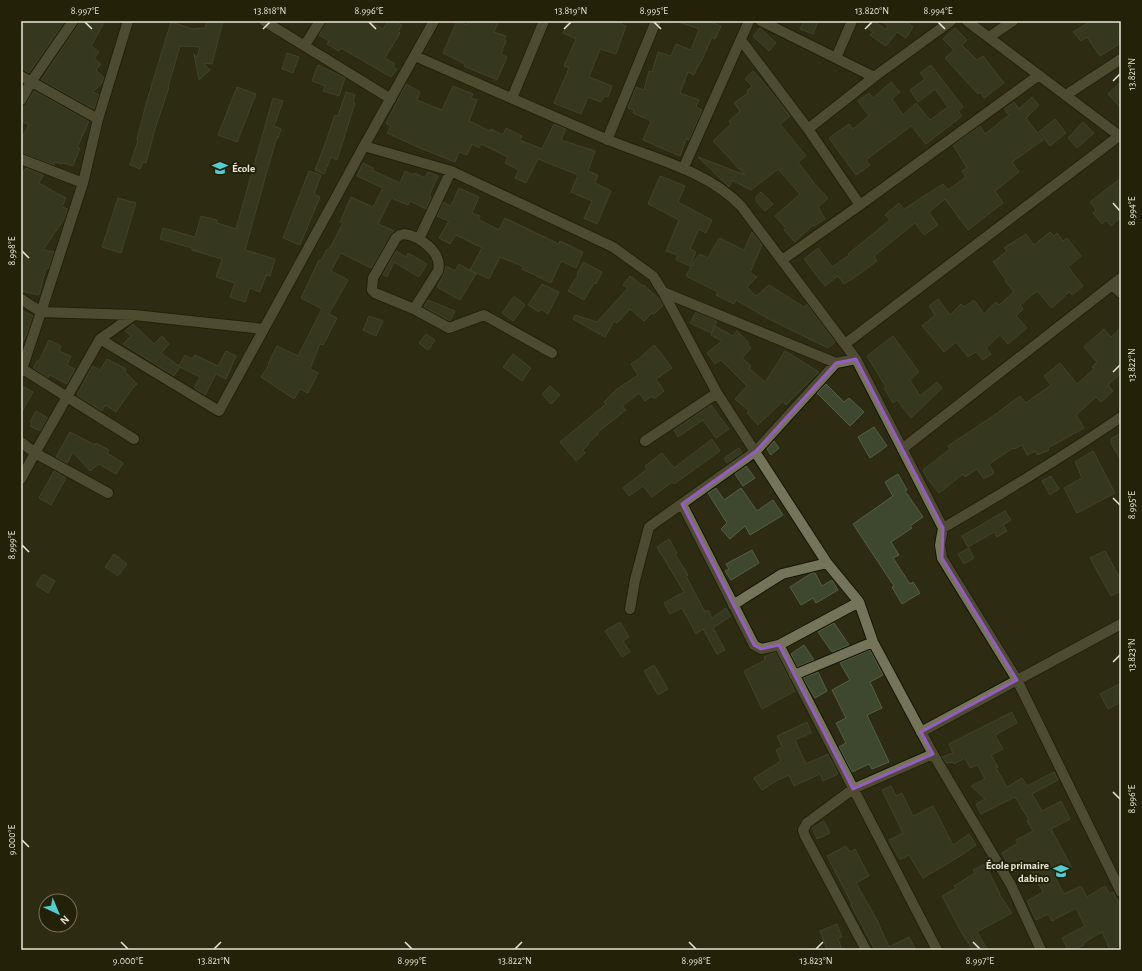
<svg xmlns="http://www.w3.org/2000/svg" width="1142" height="971" font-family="'Alegreya Sans',sans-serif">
  <rect width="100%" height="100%" fill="#2d2c12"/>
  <path fill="#3e482f" stroke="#555f46" d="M26 21H65L29 73 21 70V28Z
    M79 21H105L91 46 99 52 94 58 101 64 96 70 104 78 102 83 93 92 99 95 94 109 41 80 78 25Z
    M207 21H223L212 64 203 63 210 70 199 80 194 54 197 57 200 47 180 46 168 87H169L155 129 146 163 143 162 140 169 130 165 138 140 137 139 146 104 171 22 193 29 205 28Z
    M326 21H369L383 29 388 21H395L402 25 398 32 400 33 385 58 395 64 393 67 397 69 391 77 341 48 339 51 327 44 329 41 319 35Z
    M457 21 467 25 469 21H492L498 23 494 32 506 36 504 40 506 41 501 54 507 57 497 80 464 66 465 64 443 53Z
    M568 21H623L621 24 626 26 616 54 600 49 589 77 612 86 608 97 604 96 601 102 588 97 581 114 554 103 569 68 564 66 576 39 563 33Z
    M679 21H708L721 26 715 39 712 37 701 62H700L694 75 688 72 680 93 699 100 696 107 702 110 689 140 686 139 680 156 643 140 651 121 633 113 634 110 628 108 636 87 644 90 649 71 652 72 658 52 671 56 676 44 691 50 699 29 679 22Z
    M804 21H818L813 34 800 29Z
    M872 21H874L886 30 888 26 881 21H906L913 27 906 38 897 32 886 46 870 35 873 32 867 28Z
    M1091 21H1121V30L1118 33 1121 38V43L1100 56 1087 37 1081 41 1073 32Z
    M760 28 776 43 769 51 753 36Z
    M955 28 967 40 962 45 977 60 983 56 1004 83 984 98 980 92 978 94 945 58 954 50 943 39Z
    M287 53 299 57 293 73 282 69Z
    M318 65 345 78 339 96 323 91 325 86 312 81Z
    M931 65 963 107 958 111 962 116 926 144 911 126 866 160 870 165 856 175 829 138 849 124 853 129 869 116 858 101 869 93 873 98 891 82 900 92 892 99 903 115 916 103 930 120 948 107 935 89 918 102 910 90 925 79 920 73Z
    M753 71 769 89 790 116 780 124 806 156 798 162 814 183 828 198 818 207 825 219 814 226 813 225 795 242 784 230 786 228 775 216 800 194 778 169 751 190 732 180 729 187 698 157 745 175 713 141 731 124 729 121 740 111 734 103 748 93 747 91 752 86 745 79Z
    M1121 82V108L1108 94Z
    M406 84 420 92 417 100 442 110 453 86 473 94 471 98 477 100 469 121 490 131 491 129 503 135 506 128 522 136 520 140 542 149 554 124 566 129 561 140 595 151 588 171 598 175 595 183 611 191 597 224 584 218 592 201 571 192 578 175 538 159 526 183 515 178 519 170 505 163 508 157 481 144 479 148 472 144 467 155 459 152 455 162 420 148 387 133 391 126 386 123Z
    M237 87 256 94 237 142 218 135Z
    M34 91 89 121 77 148H80L73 166 63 163 62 164 55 162 54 165 21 153V139L29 125 21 121V106L26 103Z
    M346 92 355 95 353 103H355L337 160 331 157 324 174 315 170 324 147 335 115 338 116Z
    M1032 97 1039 105 1026 118 1043 140 1012 162 1019 172 995 191 1003 203 968 230 945 199 929 212 938 225 924 235 915 223 874 256 877 261 858 275 844 284 838 276 825 286 804 259 818 248 832 267 849 255 848 254 890 220 885 215 899 203 904 209 943 184 948 190 966 177 962 171 967 168 953 145 980 126 985 134 1009 115 1004 109 1014 102 1019 109Z
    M273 98 283 101 274 126 281 129 278 138 277 137 265 178 245 250 275 259 270 276 266 275 260 292 250 288 245 302 230 297 235 283 216 277 222 259 192 250V248L160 239 163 228 195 237 201 216 217 220V223L236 229Z
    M1055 119 1066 133 1050 146 1039 132Z
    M1083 122 1094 133 1077 148 1068 138Z
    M363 163 373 168 372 170 400 183 405 171 413 175 414 173 425 178 428 172 438 176 429 196 431 197 426 209 410 201 408 205 391 198 378 224 394 231 371 268 341 253 340 254 331 271 348 280 329 314 337 318 323 345 320 344 310 369 318 373 308 393 300 389 294 399 261 377 269 365 268 364 277 346 298 356 322 309 301 298 319 260 321 261 327 249 329 250 343 223 340 222 351 197 373 207 383 188 357 176Z
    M26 168 43 175 39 183 53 191 66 198 62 207 68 209 64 219 43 250 54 252 48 269 46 268 39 295 21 291V176Z
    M309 171 321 175 314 194 320 197 300 245 283 238Z
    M660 176 685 186 678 202 712 220 706 233 699 229 690 249 696 252 690 266 676 260 678 255 666 251 679 220 648 204Z
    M1121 178V217L1111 226 1106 220 1102 224 1093 213 1096 210 1090 202Z
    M459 188 479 197 472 213 480 216 478 219 499 230 505 218 559 244 560 241 583 252 576 268 561 261 551 283 522 269 524 267 500 257 489 279 470 270 482 248 456 235 450 244 439 238 449 221 437 216 443 202 451 206Z
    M761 192 773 204 765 211 756 201V197Z
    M118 198 136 203 121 253 102 247Z
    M752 232 762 245 750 273 757 277 747 287 756 296 769 285 804 307 807 304 835 342 828 348 769 319 736 300 734 304 716 295 718 292 686 276 694 261 700 254 708 258 719 238 744 250Z
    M1050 232 1054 236 1057 233 1063 241 1067 238 1081 256 1068 267 1083 286 1072 295 1069 292 1052 308 1037 291 1020 305 1023 309 1016 316 1027 328 1008 344 1000 335 986 348 991 354 983 360 976 352 968 357 956 342 944 352 922 326 935 315 929 306 938 299 950 315 961 304 964 307 974 300 984 314 996 302 999 305 1014 292 1005 281 1006 280 993 262 1007 251 1004 248 1026 234 1034 245Z
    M396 251 406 257 408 253 427 264 419 277 394 262 387 277 383 274Z
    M583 262 602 272 596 284 594 283 584 300 568 291 578 275 577 274Z
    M459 264 476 274 460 300 437 287 444 274 446 266 455 271Z
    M630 276 643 286 644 285 660 300 663 305 654 314 652 313 644 321 630 309 617 323 614 321 605 337 573 319 575 315 597 322 628 288 623 285Z
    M542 284 559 292 548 314 541 309 539 312 528 305Z
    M514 296 525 305 513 321 502 313Z
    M428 300 455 311 450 321 424 307Z
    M21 310 33 316 27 334 21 345Z
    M696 312 717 321 711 333 690 323Z
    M369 316 383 321 376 336 363 330Z
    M133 324 154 344 162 336 169 344 161 353 179 366 185 355 192 359 195 355 218 366 226 351 236 356 226 379 216 374 205 395 194 388 200 377 180 367 174 376 123 344 131 336 125 331Z
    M715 326 733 336 737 331 749 343 748 345 751 348 742 358 751 366 749 368 765 382 785 351 819 372 786 405 783 401 758 425 747 413 749 411 735 399 747 386 721 360 715 364 707 353 722 341 711 335Z
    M1121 328V373L1108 385 1113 391 1101 402 1096 397 1076 415 1084 428 1048 448 1049 450 1037 455 1036 451 1027 455 1022 445 1014 449 1013 448 989 464 994 473 984 479 977 469 965 477 963 474 939 493 927 478 923 470 950 449 948 446 993 416 1020 396 1026 403 1051 385 1044 376 1060 363 1077 384 1094 369 1092 367 1097 362 1084 347 1104 329 1111 337Z
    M426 334 435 340 428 350 419 343Z
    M893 336 919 372 910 380 920 396 937 382 942 388 911 418 897 400 893 403 884 388 886 387 867 356Z
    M49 340 61 346 59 351 71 356 67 365 75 369 67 384 50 375 48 378 33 368 37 361H39Z
    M654 345 660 352 672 368 656 379 664 391 654 399 652 396 645 401 639 393 622 406 626 410 598 432 599 433 588 443 589 444 583 450 585 453 576 461 560 442 606 404 604 402 617 389 638 375 631 364 641 357Z
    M513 354 531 368 522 381 503 367Z
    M107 359 126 369 125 372 137 384 132 389 116 412 105 405 102 411 77 395 92 366 100 370Z
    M826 384 844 402 849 398 864 412 850 426 817 393Z
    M550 386 560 395 551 404 542 394Z
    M24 387 33 392 21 413V393Z
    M711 405 729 429 716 438 703 420 678 437 674 430Z
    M36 411 48 418 40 431 30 426 32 423 30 422Z
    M874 427 887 446 870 458 858 437Z
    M70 432 95 445 96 443 109 450 107 453 123 463 116 474 99 464 90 471 73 452 67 463 56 457Z
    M1121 433V461L1111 443V439Z
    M712 439 720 451 674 484 672 482 652 497 643 486 629 496 623 488 647 469 645 466 662 453 674 468Z
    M774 441 779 448 771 455 767 449Z
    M739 448 742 453 727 463 724 458Z
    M1093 451 1115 493 1077 513 1064 488 1082 478 1075 462Z
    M746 466 755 478 743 486 735 474Z
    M54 471 66 478 51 505 39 498Z
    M898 474 907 490 905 491 923 517 910 526 912 528 891 542 899 555 893 558 910 584 913 582 920 593 902 604 892 587 894 586 853 524 893 496 885 482Z
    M1051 476 1059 489 1050 495 1042 481Z
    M716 488 724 500 741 488 757 511 773 500 783 515 750 535 745 526 730 539 721 529 727 523 708 493Z
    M1005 511 1011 520 1003 525 1007 531 997 537 994 532 968 547 962 536Z
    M669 539 677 553 675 554 688 575 686 576 705 612 708 610 712 618 726 608 731 616 713 628 725 650 717 654 703 629 696 634 682 608 670 614 664 603 684 592 657 547Z
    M969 548 974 558 964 564 958 554Z
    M752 550 759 563 731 580 725 571 729 569 726 564Z
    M1105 551 1121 580V591L1111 596 1090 558Z
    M114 554 127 564 118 576 105 567Z
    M812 573H815L822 586 832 580 838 590 816 603 813 598 801 605 790 587Z
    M43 574 55 581 48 593 36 585Z
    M620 622 629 637 623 641 630 652 622 657 605 631Z
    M834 623 849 645 832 652 818 632Z
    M804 645 814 660 797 667 791 654Z
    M870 650 883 675 870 682 882 708 867 715 889 762 872 769 869 764 852 772 839 747 846 743 836 723 846 718 832 690 850 680 840 663Z
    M776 652 795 691 762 709 744 671 765 660 764 657Z
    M654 665 668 689 658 695 644 671Z
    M818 672 827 691 815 698 803 678Z
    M1121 683V702L1108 709 1100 694Z
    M1012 712 1017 723 995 735 1003 749 991 755 998 767 996 768 1007 787 1022 778 1027 786 1054 772 1058 780 1032 794 1042 811 1061 801 1070 819 1051 829 1072 868 1055 877 1064 894 1081 886 1087 897 1105 886 1110 894 1113 892 1121 906V944L1110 950 1102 932 1083 943 1084 945 1073 950H1068L1062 938 1085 926 1076 908 1052 921 1048 914 1036 920 1027 901 1043 892 1028 865 1012 873 1002 853 1018 843 1016 840 1033 831 1027 821 1029 820 1015 797 981 814 976 804 985 799 971 786 985 779 978 765 970 768 965 758 954 764 953 762 946 763 942 757 953 753 949 744Z
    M807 722 811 733 795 740 806 764 828 754 838 774 823 781 820 774 794 786 789 775 778 780 762 790 754 778 781 761 776 750 782 747 777 736Z
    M891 786 896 796 902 793 913 816 933 806 953 845 969 834 976 845 962 855 923 878 909 855 900 860 889 840 903 833 882 790Z
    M824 821 830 833 817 839 812 828Z
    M846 846 850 852 855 849 869 876 856 883 877 920 889 947 909 937 916 950H875L851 905 852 904 827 856Z
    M985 864 1000 894H999L1012 913 977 932 988 950H973L963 935 942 896 956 888 954 886 975 873 973 870Z
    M837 924 842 937 838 938 842 950H827L820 931Z"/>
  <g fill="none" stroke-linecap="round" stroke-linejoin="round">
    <defs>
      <path id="street" d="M128 21 98 119 83 183 41 312 134 315 264 329
        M264 21 391 99
        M761 21 874 77
        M967 21 1121 137
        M989 37 1013 21
        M741 40 808 129 860 205
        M305 45 320 21
        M415 56C479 84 542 112 606 139 651 158 707 170 741 206L856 359 943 528 940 545 942 558 1017 680 1121 892
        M836 58 852 21
        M21 76 98 119
        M1066 95 1121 59
        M512 98 544 21
        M21 100 31 82 73 21
        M808 129 874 77 951 21
        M607 140 656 21
        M364 146 451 171 613 247 653 276 663 292 836 363 856 359
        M21 159 83 183
        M683 169 749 21
        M404 234C420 236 443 253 438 271L414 309 375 293 372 290 373 278 396 238 400 235Z
        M419 239 451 171
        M782 260 860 205 1039 75
        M1112 285 1121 293
        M663 292 717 393 827 563 859 602 873 642 933 754 1011 885 1041 950
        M21 299 41 312 21 372
        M414 309 449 328 484 315 552 353
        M100 339 219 411 364 146 434 21
        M845 344 1119 136
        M21 368 134 439
        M645 441 717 393
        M21 442 35 453 100 339 134 315
        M902 449 1121 278
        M21 479 35 453 108 493
        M682 504 754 645 761 649 779 645
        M943 528C1003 493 1063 457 1121 417
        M859 602 779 645 937 950
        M733 605 782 574 827 563
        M630 609 635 580 649 527 756 451 836 363
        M794 675 873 642
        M921 732 1121 624
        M866 950 805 836 803 830 807 823 853 789 933 754"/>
    </defs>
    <use href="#street" stroke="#151400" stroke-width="12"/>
    <use href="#street" stroke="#747458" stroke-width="10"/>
  </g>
  <path d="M0 0H1142V971H0ZM856 359 943 528 942 558 1017 680 921 732 933 754 853 789 779 645 761 649 754 645 682 504 756 451 836 363Z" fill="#2d2c12" fill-opacity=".55" fill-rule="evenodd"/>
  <path fill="none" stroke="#965bc5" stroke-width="3" stroke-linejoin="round" d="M856 359 943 528 942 558 1017 680 921 732 933 754 853 789 779 645 761 649 754 645 682 504 756 451 836 363Z"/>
  <path fill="none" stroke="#e7e7d7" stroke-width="1.5" d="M85 22 92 29M369 22 376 29M654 22 661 29M938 22 945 29M263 29 270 22M564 29 571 22M865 29 872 22M1113 81 1120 74M1113 203 1120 211M22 251 29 258M1113 372 1120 365M1113 498 1120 505M22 545 29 552M1113 662 1120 655M1113 792 1120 799M22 840 29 847M121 942 128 949M405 942 412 949M689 942 696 949M973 942 980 949M214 949 221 942M515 949 522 942M816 949 823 942"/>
  <defs>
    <symbol id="school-bare" viewBox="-9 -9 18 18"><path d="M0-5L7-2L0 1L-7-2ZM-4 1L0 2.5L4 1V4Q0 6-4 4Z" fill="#52cdd0" stroke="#232208" stroke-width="2.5" paint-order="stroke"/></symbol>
  </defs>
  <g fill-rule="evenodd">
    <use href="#school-bare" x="209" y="157" width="22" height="22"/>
    <use href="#school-bare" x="1050" y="860" width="22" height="22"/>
  </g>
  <g text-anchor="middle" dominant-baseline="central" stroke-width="4" stroke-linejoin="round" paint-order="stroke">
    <g font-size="11" font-weight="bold" fill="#e7e7d7" stroke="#232208" text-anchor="start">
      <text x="232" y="168">École</text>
      <text x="1049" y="865" text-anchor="end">École primaire<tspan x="1049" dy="13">dabino</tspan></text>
    </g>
  </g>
  <rect width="1142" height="971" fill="none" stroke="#232208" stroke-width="44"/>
  <g transform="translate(58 913) rotate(136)"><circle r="19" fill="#232208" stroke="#71715b"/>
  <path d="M0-3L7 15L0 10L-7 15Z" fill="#52cdd0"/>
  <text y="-6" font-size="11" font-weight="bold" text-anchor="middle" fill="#e7e7d7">N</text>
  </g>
  <rect x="22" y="22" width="1098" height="927" fill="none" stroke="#e7e7d7" stroke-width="1.5"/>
  <g font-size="10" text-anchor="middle" fill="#e7e7d7">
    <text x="85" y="14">8.997°E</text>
    <text x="270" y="14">13.818°N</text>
    <text x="369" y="14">8.996°E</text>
    <text x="571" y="14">13.819°N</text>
    <text x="654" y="14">8.995°E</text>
    <text x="872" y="14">13.820°N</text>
    <text x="938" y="14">8.994°E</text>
    <text transform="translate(1131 74) rotate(-90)" y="4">13.821°N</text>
    <text transform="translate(1131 211) rotate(-90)" y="4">8.994°E</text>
    <text transform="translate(11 251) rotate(-90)" y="4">8.998°E</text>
    <text transform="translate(1131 365) rotate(-90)" y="4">13.822°N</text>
    <text transform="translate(1131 505) rotate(-90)" y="4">8.995°E</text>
    <text transform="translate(11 545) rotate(-90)" y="4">8.999°E</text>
    <text transform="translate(1131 655) rotate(-90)" y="4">13.823°N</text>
    <text transform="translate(1131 799) rotate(-90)" y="4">8.996°E</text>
    <text transform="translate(11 840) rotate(-90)" y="4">9.000°E</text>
    <text x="128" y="964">9.000°E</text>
    <text x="214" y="964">13.821°N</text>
    <text x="412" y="964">8.999°E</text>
    <text x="515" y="964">13.822°N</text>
    <text x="696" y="964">8.998°E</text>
    <text x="816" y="964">13.823°N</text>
    <text x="980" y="964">8.997°E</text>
  </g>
</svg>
